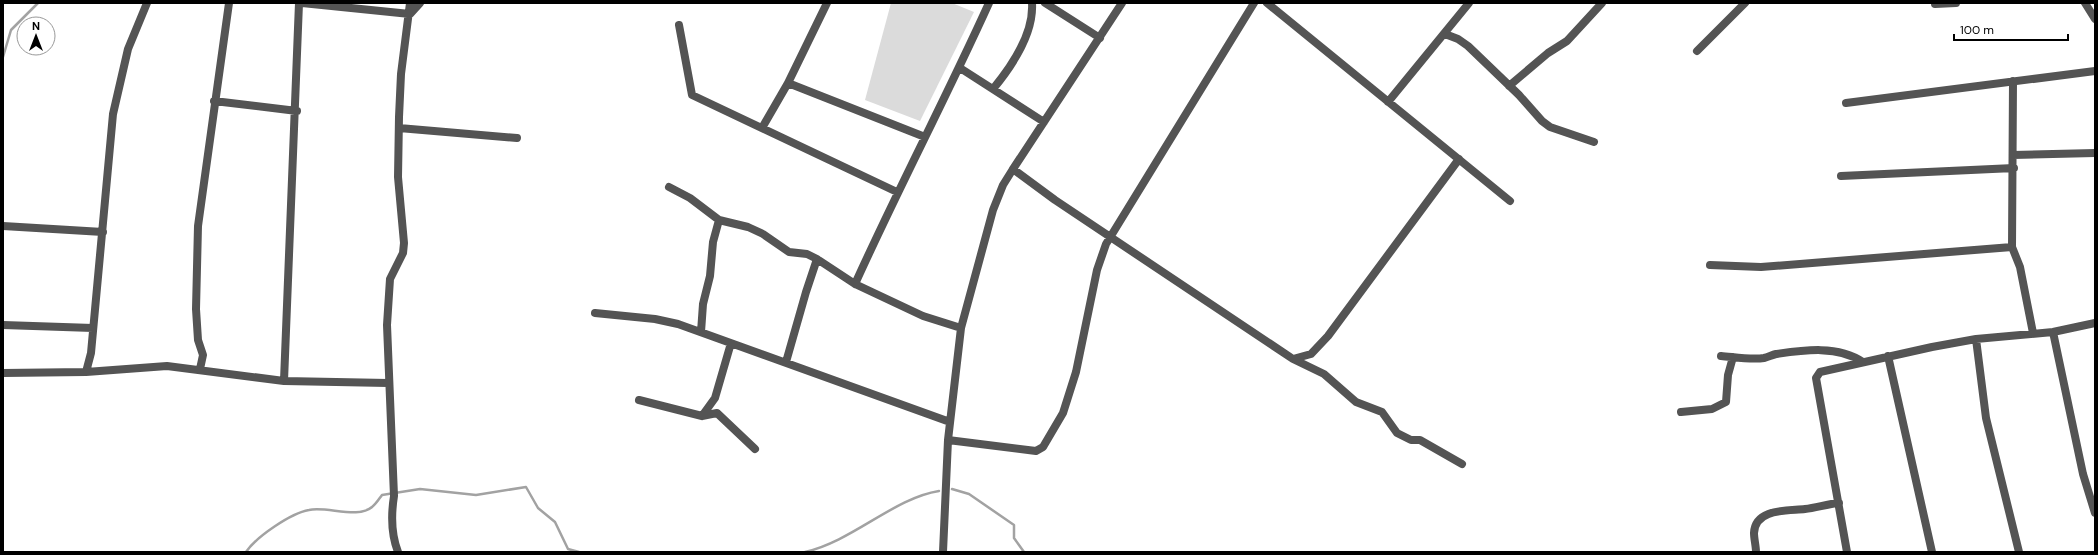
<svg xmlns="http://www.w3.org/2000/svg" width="2098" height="555" font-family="'DM Sans',sans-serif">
  <rect width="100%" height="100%" fill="#fff"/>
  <path fill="#dbdbdb" d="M891 3H952L974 12 920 121 865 100Z"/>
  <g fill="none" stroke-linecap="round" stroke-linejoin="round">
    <path stroke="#a2a2a2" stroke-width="2.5" d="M3 57 11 30 38 3
      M952 489 969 494 1014 525V538L1024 552
      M246 552C256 537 291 513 309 510 326 506 359 519 372 507 376 504 379 499 382 495L420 489 476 495 526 487 538 508 555 522 568 549 579 552
      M805 552C853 541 894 498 939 491"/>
    <path stroke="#545454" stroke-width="8" d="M302 3 410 14 420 3
      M1045 3 1100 38
      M1267 3 1510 201
      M2085 3 2095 19
      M1935 4 1956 3
      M679 25 692 95 897 192
      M1445 34 1458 39 1468 46 1519 95 1542 121 1550 127 1594 142
      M1697 51 1745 3
      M960 68 1044 122
      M2013 81 2012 247 2020 267 2033 333
      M788 83 925 137
      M1509 86 1548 53 1567 41 1602 3
      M993 89C1012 66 1034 34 1032 3
      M214 101 297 111
      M1388 102 1469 3
      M1846 103 2095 71
      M399 128 517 138
      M762 128 788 83 827 3
      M2013 155 2095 153
      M1013 169 1055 200 1293 359 1311 354 1328 336 1459 159
      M1841 176 2014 168
      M669 187 690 198 719 220 748 227 763 234 789 252 807 254 817 259 855 284 923 316 961 328
      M3 226 103 232
      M1710 265 1761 267 2012 247
      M855 284C898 189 946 98 989 3
      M595 313 655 319 678 324 950 422
      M3 325 93 328
      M701 332 703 304 710 276 713 242 719 220
      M2053 332 2083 474 2095 513
      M1976 339 1986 418 2019 552
      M1721 356C1734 357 1751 360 1764 358 1768 357 1772 355 1776 354 1804 350 1838 345 1863 362
      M1888 356 1932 552
      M1293 359 1324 374 1356 402 1382 412 1397 433 1411 440H1420L1462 464
      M786 362 806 292 817 259
      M200 369 203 355 198 340 196 309 198 226 229 3
      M86 372 91 353 113 114 128 49 147 3
      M3 373 86 372 167 366 284 381 388 383
      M284 381 299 3
      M639 400 702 416 717 413 755 449
      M1681 412 1712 409 1726 402 1728 375 1733 357
      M702 416 715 398 731 343
      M948 440 1036 451 1043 447 1063 413 1076 372 1097 270 1106 244 1254 3
      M398 552C391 534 391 515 394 496L387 325 390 279 403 253 404 243 398 177 399 117 401 74 410 3
      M943 552 948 440 961 328 993 210 1003 185 1013 169 1122 3
      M1756 552C1756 546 1754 539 1754 533 1755 508 1788 511 1805 509 1816 508 1827 504 1839 503
      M1847 552 1816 378 1820 372 1932 347 1976 339 2053 332 2095 323"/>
  </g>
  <rect width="2098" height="555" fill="none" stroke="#000000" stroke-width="8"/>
  <g transform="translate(36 36)"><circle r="19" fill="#ffffff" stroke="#999999"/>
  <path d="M0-3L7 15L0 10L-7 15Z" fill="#000000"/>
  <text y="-6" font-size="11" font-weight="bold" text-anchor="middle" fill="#000000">N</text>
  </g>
  <path d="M1954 34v6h114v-6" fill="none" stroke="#000000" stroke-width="2"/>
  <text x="1960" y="34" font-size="12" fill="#000000" stroke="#ffffff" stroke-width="3" paint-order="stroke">100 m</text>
</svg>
